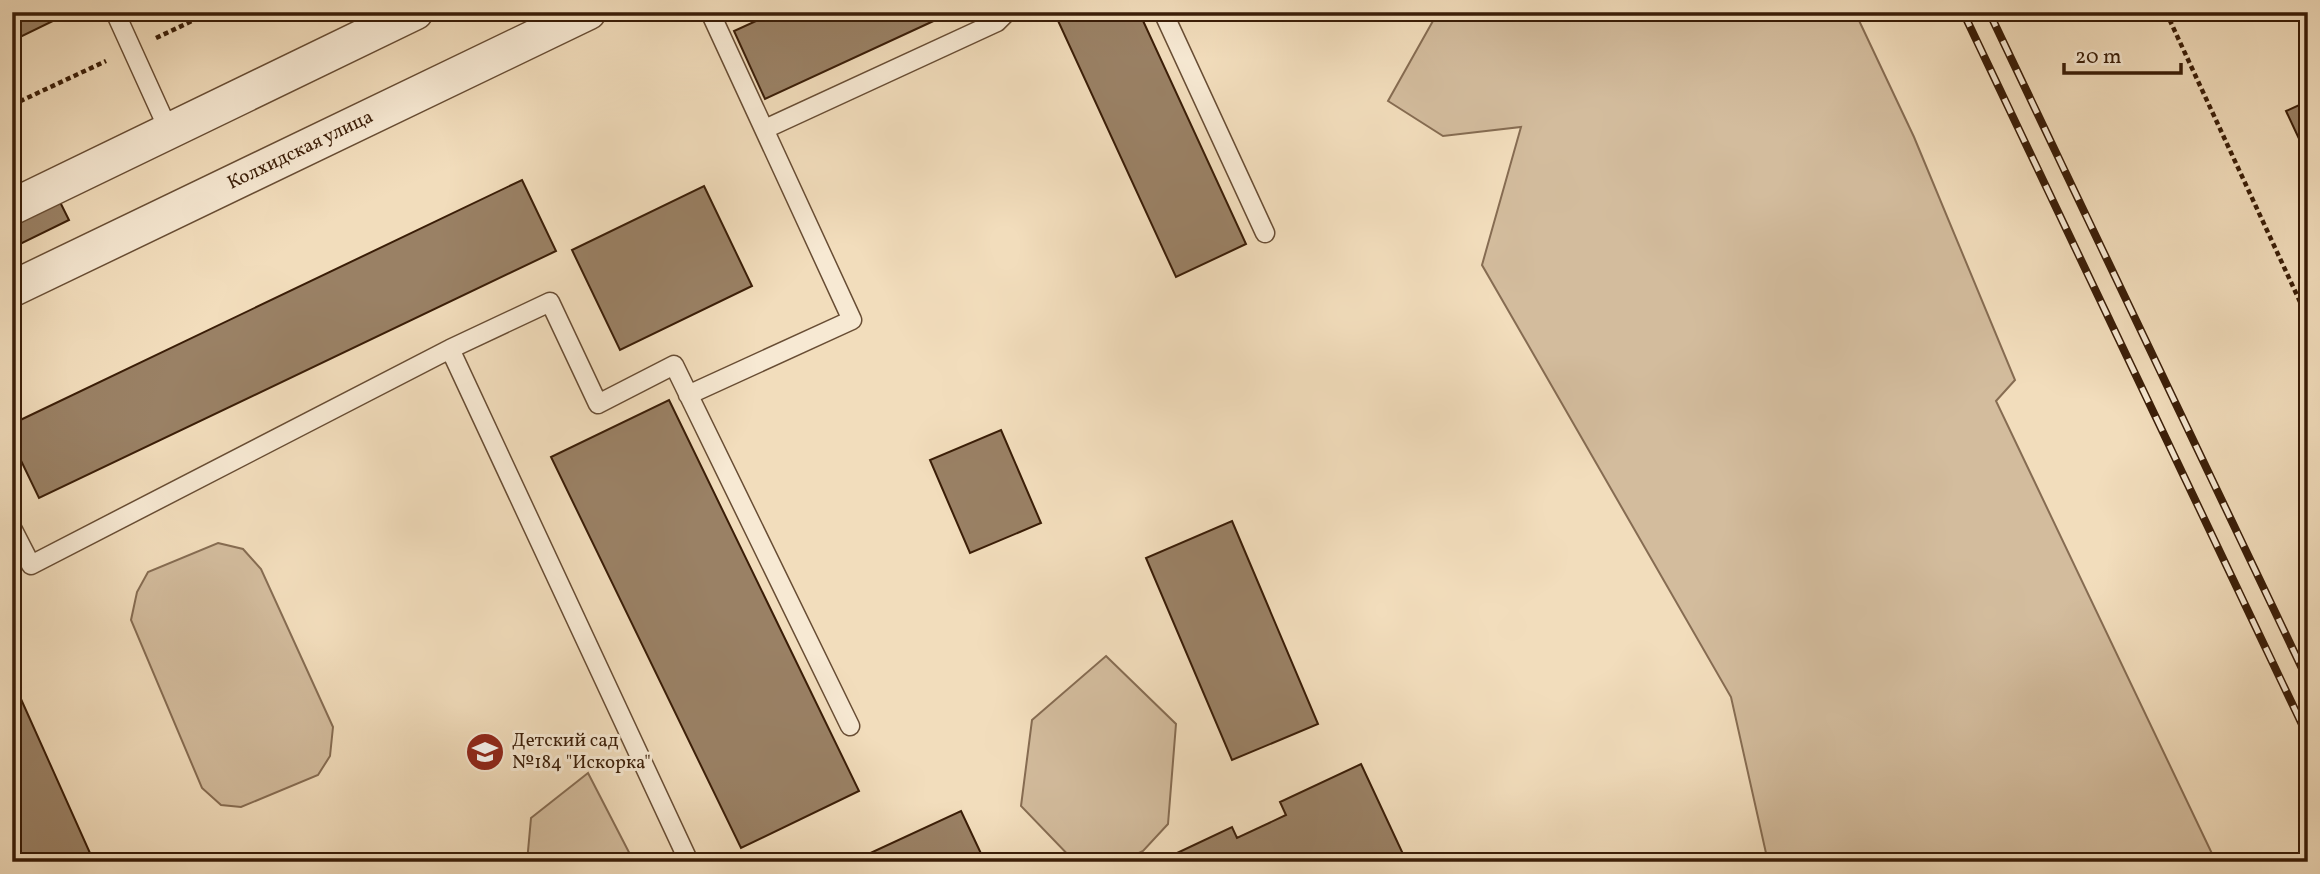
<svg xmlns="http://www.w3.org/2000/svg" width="2320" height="874" font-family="Vollkorn,serif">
  <rect width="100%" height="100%" fill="#f2ddbc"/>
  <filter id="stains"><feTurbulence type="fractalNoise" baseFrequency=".00286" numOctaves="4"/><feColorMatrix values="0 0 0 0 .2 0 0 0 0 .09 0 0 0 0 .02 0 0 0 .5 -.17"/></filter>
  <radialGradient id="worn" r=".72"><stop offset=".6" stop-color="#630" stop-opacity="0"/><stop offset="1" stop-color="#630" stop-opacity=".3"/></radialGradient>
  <path fill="#d3bc9d" stroke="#866c52" stroke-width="2" d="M1438 12H1855L1914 137 2015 380 1996 401 2216 862H1768L1731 697 1482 265 1521 127 1443 136 1388 101Z
    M218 543 243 549 261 569 333 727 330 756 318 775 241 807 221 805 202 788 131 620 137 592 148 572Z
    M1106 656 1176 724 1168 824 1143 851 1121 862H1075L1021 806 1032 720Z
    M588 773 634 862H527L531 818Z"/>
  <path fill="#9a8165" stroke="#3a1d07" stroke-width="2" d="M12 12H54L57 19 12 41Z
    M776 12H953L765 99 734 31Z
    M1054 12H1139L1246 244 1176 277Z
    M2308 101V158L2286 111Z
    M522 180 556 251 39 498 12 442V424Z
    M704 186 752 286 620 350 572 250Z
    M57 196 69 220 12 248V219Z
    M669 400 859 791 741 848 551 457Z
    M1001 430 1041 523 970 553 930 460Z
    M1232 521 1318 724 1232 760 1146 558Z
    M12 679 94 862H12Z
    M1361 764 1403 854 1386 862H1158L1232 827 1237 838 1286 815 1280 802Z
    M961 811 985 862H869L866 855Z"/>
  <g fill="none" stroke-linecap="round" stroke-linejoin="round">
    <defs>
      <path id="service" d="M115 12 169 131
        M1163 12 1265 233
        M765 129 997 22 1007 12
        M450 349 550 302 598 404 674 365 850 726
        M688 395 852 320 710 12
        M12 528 31 565 450 349 689 862"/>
      <g id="minor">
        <path d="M12 207 415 12"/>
        <path id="s1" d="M12 289 588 12"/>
      </g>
    </defs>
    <use href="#service" stroke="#684d34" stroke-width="21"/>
    <use href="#minor" stroke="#684d34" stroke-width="38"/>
    <path stroke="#3a1d07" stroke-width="4.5" stroke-dasharray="5 3.5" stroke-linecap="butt" d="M2166 12 2308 319
      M156 38 211 12
      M12 105 106 61"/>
    <use href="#service" stroke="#f7e9d3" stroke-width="18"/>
    <use href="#minor" stroke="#f7e9d3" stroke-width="35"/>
    <defs>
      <path id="rail" d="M1963 12 2308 737
        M1989 12 2308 681"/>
    </defs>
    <use href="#rail" stroke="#3a1d07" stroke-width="8"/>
    <use href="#rail" stroke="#f7e9d3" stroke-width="5" stroke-dasharray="16" stroke-linecap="butt"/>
  </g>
  <defs>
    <symbol id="school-disc" viewBox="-11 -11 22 22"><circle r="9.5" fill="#8f2418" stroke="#f7e9d3"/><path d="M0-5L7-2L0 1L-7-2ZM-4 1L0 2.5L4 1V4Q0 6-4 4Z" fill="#fff"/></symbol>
  </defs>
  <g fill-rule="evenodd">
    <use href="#school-disc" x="463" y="730" width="44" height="44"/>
  </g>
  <g text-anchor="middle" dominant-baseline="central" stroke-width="6" stroke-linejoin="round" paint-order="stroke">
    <g font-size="19" fill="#3a1d07" stroke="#f7e9d3">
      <text stroke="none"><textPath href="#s1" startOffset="320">Колхидская улица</textPath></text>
    </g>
    <g font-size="19" fill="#3a1d07" stroke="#f7e9d3" text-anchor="start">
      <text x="512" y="741">Детский сад<tspan x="512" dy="22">№184 "Искорка"</tspan></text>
    </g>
  </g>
  <rect width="2320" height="874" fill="none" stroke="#f2ddbc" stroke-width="42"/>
  <rect x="14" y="14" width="2292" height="846" fill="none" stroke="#3a1d07" stroke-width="3.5"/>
  <rect x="21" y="21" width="2278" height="832" fill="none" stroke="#3a1d07" stroke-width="2"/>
  <path d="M2064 63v10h117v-10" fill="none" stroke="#3a1d07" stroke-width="3.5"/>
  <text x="2075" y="63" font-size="21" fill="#3a1d07" stroke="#f7e9d3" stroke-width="5" paint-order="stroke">20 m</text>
  <rect width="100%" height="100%" filter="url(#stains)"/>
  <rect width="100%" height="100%" fill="url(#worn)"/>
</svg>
